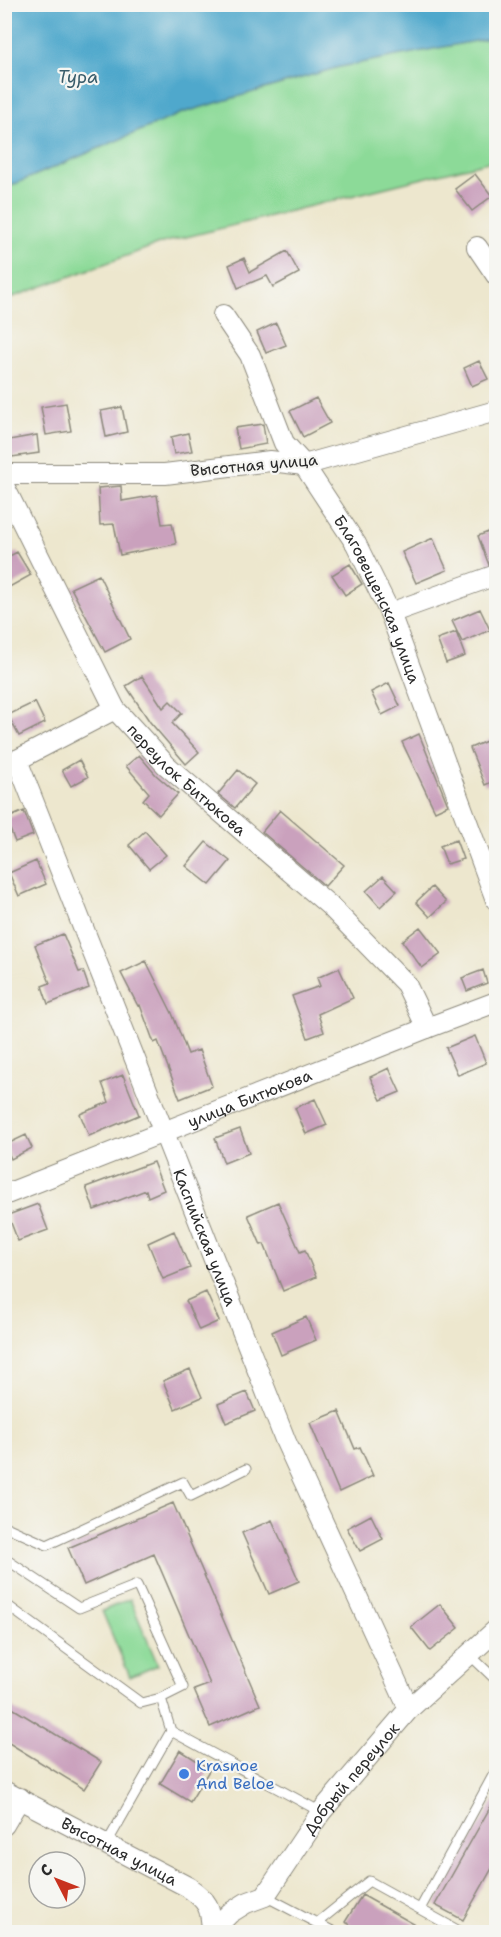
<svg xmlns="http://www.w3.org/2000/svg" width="501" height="1937" font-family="'Shantell Sans',sans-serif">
  <rect width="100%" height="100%" fill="#f6f6f2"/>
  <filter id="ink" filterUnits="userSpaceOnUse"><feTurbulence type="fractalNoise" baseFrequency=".0167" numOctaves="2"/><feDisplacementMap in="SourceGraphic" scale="12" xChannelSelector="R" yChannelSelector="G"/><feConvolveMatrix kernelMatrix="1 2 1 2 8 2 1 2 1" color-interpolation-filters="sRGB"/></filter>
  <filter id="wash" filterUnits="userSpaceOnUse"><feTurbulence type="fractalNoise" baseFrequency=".008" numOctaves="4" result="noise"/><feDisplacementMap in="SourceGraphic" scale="24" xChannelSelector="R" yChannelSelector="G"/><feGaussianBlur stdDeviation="1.35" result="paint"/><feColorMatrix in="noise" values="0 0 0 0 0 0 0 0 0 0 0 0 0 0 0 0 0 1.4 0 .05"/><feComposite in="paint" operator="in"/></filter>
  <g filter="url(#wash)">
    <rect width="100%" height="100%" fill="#ede7ce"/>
    <path fill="#8cda98" stroke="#5c8262" stroke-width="1.5" d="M496 37V160L162 243 5 300V188L182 113 339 67Z
      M130 1599 158 1665 130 1677 102 1611Z"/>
    <path fill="#4fa8cc" stroke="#3d6a7c" stroke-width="1.5" d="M5 4 496 5V37L339 67 182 113 5 188Z"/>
    <g id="blocks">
      <path fill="#caa1bd" d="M475 174 492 196 472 211 455 189Z
        M287 251 299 273 273 287 267 276 238 288 229 265 244 258 250 272Z
        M276 323 286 345 266 353 257 332Z
        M479 361 488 379 472 386 464 368Z
        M316 398 330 423 303 437 290 411Z
        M66 403 71 431 46 435 41 407Z
        M122 407 127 432 106 437 101 411Z
        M263 424 266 444 239 449 235 428Z
        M188 433 192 451 174 454 171 437Z
        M37 435 39 453 12 457 9 440Z
        M121 486 122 501 157 495 162 524 172 523 176 544 120 555 114 524 100 525 98 488Z
        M496 529V563L489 565 478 536Z
        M433 538 447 570 416 583 402 552Z
        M17 552 31 575 4 590V559Z
        M350 564 362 584 345 595 332 575Z
        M99 575 130 639 105 652 71 588Z
        M480 609 490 630 462 642 452 621Z
        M456 632 465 656 446 663 437 639Z
        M142 676 163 708 170 701 182 713 172 723 199 752 186 764 150 722 126 686Z
        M389 683 400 706 382 715 371 692Z
        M35 702 45 723 19 736 8 715Z
        M419 734 448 805 435 811 402 742Z
        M496 737V780L485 785 470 748Z
        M139 755 156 775 178 794 159 815 143 800 149 793 126 766Z
        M79 760 88 777 71 786 62 770Z
        M238 770 255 784 235 808 218 794Z
        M280 810 344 865 325 886 262 832Z
        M24 811 33 835 15 842 6 819Z
        M145 831 166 855 149 869 129 845Z
        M456 840 463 859 447 864 440 846Z
        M206 842 230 861 210 885 186 866Z
        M36 861 46 884 19 896 9 873Z
        M383 876 397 891 380 907 366 891Z
        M432 887 446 902 430 917 416 902Z
        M420 927 441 954 422 968 402 941Z
        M63 934 79 972 83 971 89 988 48 1004 42 986 50 983 35 945Z
        M146 961 172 1013 188 1054 199 1050 212 1086 180 1099 158 1041 154 1043 140 1005 138 1006 121 973Z
        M339 968 353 998 318 1014 324 1032 308 1038 292 996 320 986 317 978Z
        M483 970 487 983 467 991 462 978Z
        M475 1036 486 1063 458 1075 446 1048Z
        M389 1068 400 1092 381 1100 370 1077Z
        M123 1075 139 1115 89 1136 80 1114 109 1102 102 1083Z
        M315 1099 327 1125 306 1134 295 1108Z
        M240 1129 249 1153 224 1163 215 1138Z
        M26 1135 32 1148 11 1159 5 1145Z
        M153 1162 164 1190 148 1197 146 1190 94 1210 86 1187Z
        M278 1202 300 1252 305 1250 316 1277 283 1291 264 1244 261 1245 248 1215Z
        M38 1204 48 1230 18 1241 8 1215Z
        M174 1231 190 1268 163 1279 148 1243Z
        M206 1292 219 1321 199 1330 186 1301Z
        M306 1317 316 1340 281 1355 272 1332Z
        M190 1369 202 1397 175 1409 163 1381Z
        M247 1392 255 1411 226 1423 218 1404Z
        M339 1411 355 1449 360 1447 373 1476 339 1492 310 1423Z
        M173 1503 260 1705 210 1727 194 1690 210 1684 154 1554 84 1585 68 1548Z
        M371 1515 383 1539 360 1551 347 1528Z
        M272 1520 299 1581 269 1594 242 1533Z
        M440 1604 459 1628 430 1651 411 1627Z
        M4 1703 101 1762 84 1789 4 1740Z
        M180 1750 210 1769 190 1802 160 1784Z
        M496 1797V1861L463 1920 435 1905Z
        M362 1895 428 1932H364L345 1922Z"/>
    </g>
  </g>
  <g filter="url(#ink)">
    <use href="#blocks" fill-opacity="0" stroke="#8c897c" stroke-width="1.5"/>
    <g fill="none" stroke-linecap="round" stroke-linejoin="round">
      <defs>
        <path id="lane" d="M4 1526 47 1545 183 1482 191 1496 246 1469
          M4 1558 79 1608 137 1585 183 1687 161 1698 171 1731 107 1843
          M4 1603 141 1703 161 1698
          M470 1655 496 1680
          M171 1731 321 1812
          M265 1896 334 1932
          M420 1909 496 1770
          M317 1923 369 1881 461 1932"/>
        <g id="street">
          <path d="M477 247 496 275"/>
          <path id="s1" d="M223 315 250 355 284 443 304 465 356 544 390 613 496 900"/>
          <path d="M4 474H165L270 461 304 465 496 411"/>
          <path id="s2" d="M4 486 115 709 166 765 330 906 406 984 427 1028"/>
          <path d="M390 613 496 575"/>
          <path id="s3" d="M17 760 286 1442 409 1709"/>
          <path d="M4 763 17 760 115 709"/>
          <path id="s4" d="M4 1195 427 1028 496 1002"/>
          <path id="s5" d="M4 1791 188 1887C208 1901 211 1907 212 1931"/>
          <path d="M4 1825 20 1798"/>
          <path id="s6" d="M211 1932 230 1913 246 1903 265 1896 321 1812 409 1709 496 1630"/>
        </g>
      </defs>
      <use href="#lane" stroke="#8c897c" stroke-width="11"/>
      <use href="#street" stroke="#8c897c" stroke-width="22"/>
      <use href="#lane" stroke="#fff" stroke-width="9"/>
      <use href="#street" stroke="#fff" stroke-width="20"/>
    </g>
  </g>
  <circle fill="#3f7fe0" stroke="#f6f6f2" stroke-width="2" cx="184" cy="1774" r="6"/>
  <g text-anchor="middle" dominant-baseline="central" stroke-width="4.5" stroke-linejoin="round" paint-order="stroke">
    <g font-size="16" fill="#2b2b2b" stroke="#f6f6f2">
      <text transform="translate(254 465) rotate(-5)">Высотная улица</text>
      <text stroke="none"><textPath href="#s1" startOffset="326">Благовещенская улица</textPath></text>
      <text stroke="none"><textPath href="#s2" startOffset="350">переулок Битюкова</textPath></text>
      <text stroke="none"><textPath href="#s4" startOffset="264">улица Битюкова</textPath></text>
      <text stroke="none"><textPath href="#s3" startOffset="513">Каспийская улица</textPath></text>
      <text stroke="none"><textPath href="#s6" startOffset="212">Добрый переулок</textPath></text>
      <text stroke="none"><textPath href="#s5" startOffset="130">Высотная улица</textPath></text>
    </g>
    <g font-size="16" fill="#366cbe" stroke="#f6f6f2" text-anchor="start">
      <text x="196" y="1765">Krasnoe<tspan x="196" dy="18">And Beloe</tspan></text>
    </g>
    <g font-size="18" font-style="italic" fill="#395d6b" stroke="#f6f6f2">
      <text x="78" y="77">Тура</text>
    </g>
  </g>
  <rect width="501" height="1937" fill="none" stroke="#f6f6f2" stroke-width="24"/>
  <g transform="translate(57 1880) rotate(312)"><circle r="28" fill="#f6f6f2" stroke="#a5a5a2" stroke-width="1.5"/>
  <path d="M0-4.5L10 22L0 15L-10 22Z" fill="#c8321e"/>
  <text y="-9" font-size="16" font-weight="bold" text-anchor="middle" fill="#2b2b2b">С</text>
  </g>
</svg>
